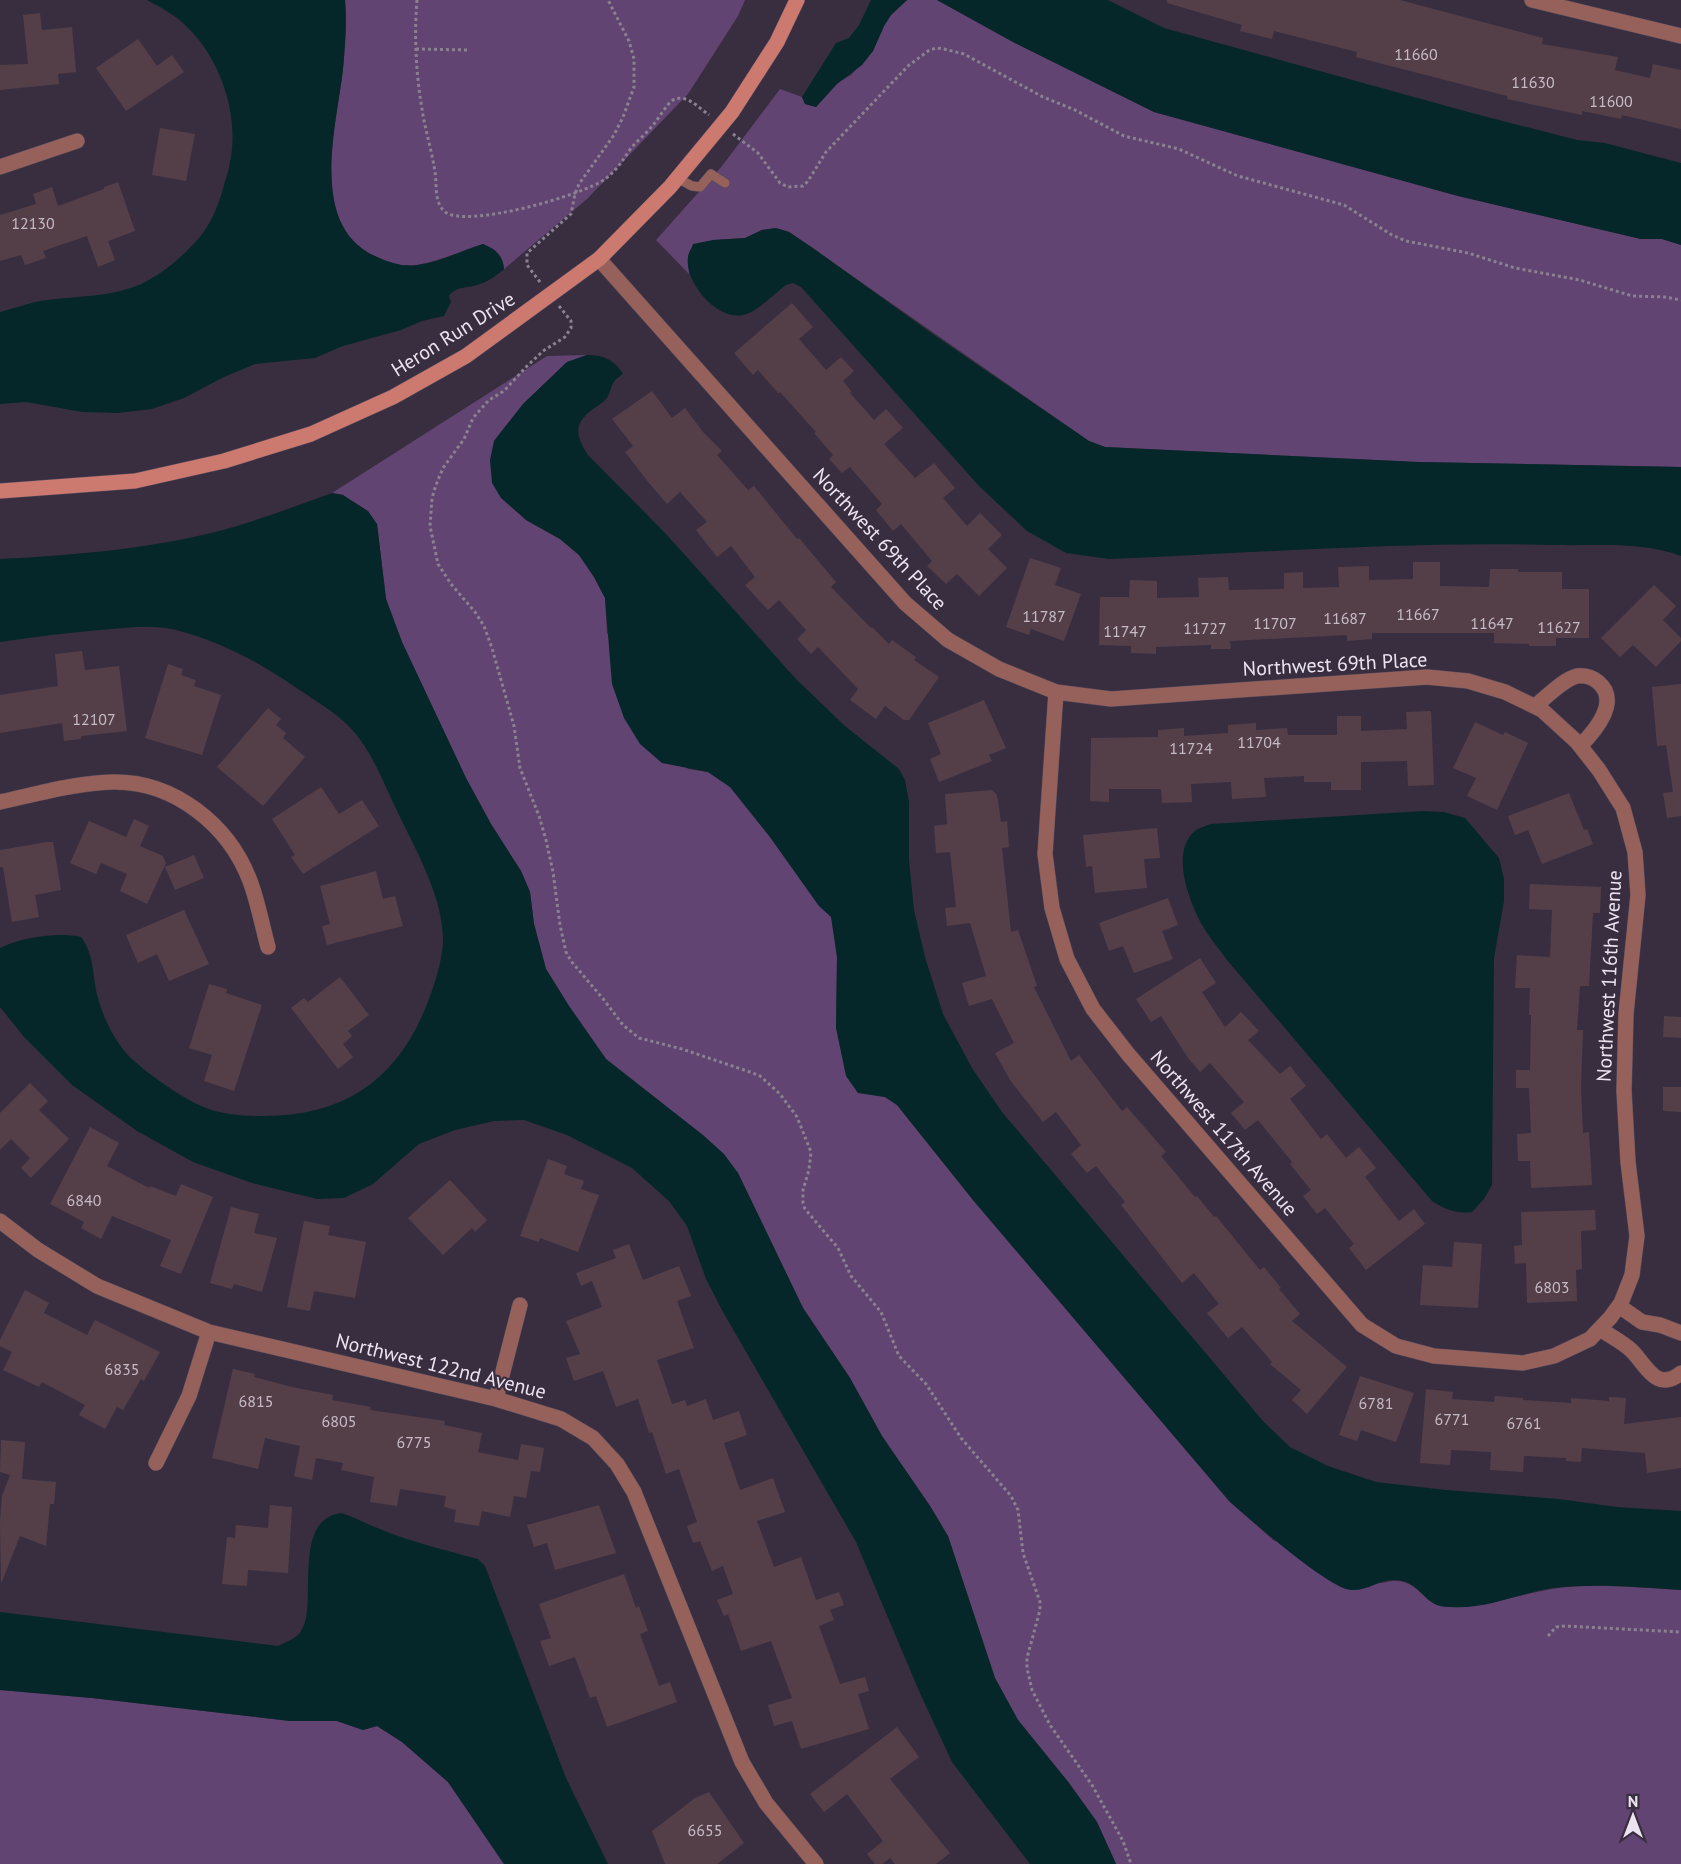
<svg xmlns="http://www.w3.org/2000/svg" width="1681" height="1864" font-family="'PT Sans',sans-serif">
  <rect width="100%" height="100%" fill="#392e40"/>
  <path fill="#614471" d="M345 0H745L738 16 688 94 587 199 504 269C503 255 495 249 483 244 461 251 440 261 417 265 403 267 390 263 377 257 307 227 336 127 343 69 345 47 347 22 345 0Z
    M907 0H937L1013 42 1154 112 1458 196 1641 239H1662L1681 245V467L1418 462 1105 447 1089 441 789 232 776 228 762 230 745 238 713 240 688 257 689 274 656 240 722 166 780 89 802 97 805 104 816 107 837 83 851 75 873 51 884 26 891 15Z
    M587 355 567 362 523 404 494 441 526 520 560 539 579 555 594 577 605 598 607 633 688 769 708 772 730 787 770 837 819 906 832 917 837 957 836 1028 857 1092 885 1097 897 1105 973 1200 1230 1502 1273 1540 1382 1583C1420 1572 1421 1608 1452 1607 1485 1606 1518 1595 1552 1589 1591 1582 1641 1588 1681 1590V1864H1116L1097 1822 1069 1783 1018 1720 995 1678 948 1536 930 1506 882 1436 850 1378 803 1308 738 1173 654 1097 606 1059 569 1006 546 969 534 924 530 892 521 871 491 824 466 778 402 642 386 599 377 524 343 495 332 493 547 356Z
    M0 1690 92 1698 290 1721H337L363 1730 377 1726 402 1742 448 1782 504 1864H0Z"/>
  <path fill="#05272a" d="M147 0H345C347 22 345 47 343 69 337 126 307 227 377 257 390 263 403 267 417 265 440 262 461 251 483 244 495 249 503 255 504 269 497 275 489 281 480 284 468 289 457 285 449 296L451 302 444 316 422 321 401 330 343 346 315 358 255 364 224 377 184 398 152 409 118 413 82 412 26 402 0 404V312C12 309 23 305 35 302 72 295 113 299 147 281 166 271 185 254 199 238 211 224 218 206 223 189 225 180 229 171 230 162 240 115 220 57 185 25 175 15 160 7 147 0Z
    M871 0H907L891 15 884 26 873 51 862 65 837 84 816 107 805 104 802 97 836 43 849 38 859 25Z
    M937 0H1108L1164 28 1472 113 1577 140 1605 143 1681 163V245L1662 239H1641L1458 196 1154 112 1013 42Z
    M776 228 789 232 813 248 934 335 1089 441 1105 447 1418 462 1681 467V556C1642 541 1596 546 1555 545 1406 541 1258 553 1109 559L1066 553 1027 531 979 486 801 287 793 283 786 285C775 293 756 313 743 315 717 321 684 282 688 257 688 253 692 248 693 244L713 240 745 238 762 230Z
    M587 355C603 355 614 359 623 374 610 382 613 387 607 398 605 401 600 404 596 407 574 422 574 433 588 455L667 535 796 679 845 726 899 769 905 780 909 802V860L914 910 925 957 943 1014 972 1068 1002 1112 1263 1421 1290 1447 1328 1466 1376 1482 1446 1490 1559 1499 1617 1507 1681 1511V1590C1640 1587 1594 1583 1553 1588 1520 1593 1485 1610 1450 1607 1445 1607 1437 1606 1433 1603 1420 1595 1414 1580 1395 1580 1380 1579 1368 1591 1351 1590 1329 1589 1250 1519 1230 1502L973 1200 897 1105 885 1097 858 1093 846 1076 836 1028 837 957 831 917 819 906 770 837 730 787 708 772 662 763 640 744 624 718 612 684 605 598 594 577 579 555 560 539 526 520 501 498 492 483 490 460 494 441 523 404 567 362Z
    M332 493 343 495 368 511 377 524 386 599 402 642 466 778 491 824 521 871 530 892 534 924 546 969 569 1006 606 1059 703 1135 724 1154 738 1173 803 1308 850 1378 882 1436 930 1506 948 1536 995 1678 1018 1720 1069 1783 1097 1822 1116 1864H1030L952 1762 919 1691 856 1542 723 1312 706 1279 687 1226 669 1201 632 1168 567 1135 524 1120 494 1121 455 1130 419 1144 373 1184 344 1198 317 1199 252 1183 193 1162 137 1131 72 1085 24 1037 0 1007V948C23 937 57 932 81 937 95 955 92 977 98 998 104 1020 116 1044 132 1059 149 1075 185 1100 206 1108 223 1115 246 1116 264 1116 345 1116 398 1079 427 1004 434 986 442 962 443 942 444 900 417 852 399 815 387 791 377 763 361 741 346 718 320 704 298 689 259 662 222 642 176 630 151 624 125 628 100 630 66 633 33 637 0 642V559C75 555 150 549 223 530 259 520 296 506 332 493Z
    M1423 811 1444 812 1465 818 1499 858 1504 879V901L1494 958 1492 1185 1484 1199 1472 1212C1456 1214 1446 1210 1432 1201L1227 960C1219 949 1209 937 1202 925 1190 903 1170 853 1194 832 1198 828 1206 826 1211 824Z
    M341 1513C355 1517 366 1524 380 1529 411 1542 445 1550 478 1559L485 1566 566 1778 608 1864H504L448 1782 402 1742 377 1726 363 1730 337 1721H290L92 1698 0 1690V1612L278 1646C286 1642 296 1639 301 1631 319 1607 290 1520 341 1513Z"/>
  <path fill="#543f49" d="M1167 0H1400L1543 38 1542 44 1618 57 1615 70 1650 78 1653 64 1681 70V129L1622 115 1621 119 1582 111V115L1507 99V96L1356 57 1357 52 1274 31 1272 39 1240 31 1242 25 1167 3Z
    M40 13 42 30 72 27 76 72 58 74 59 84 0 90V65L28 64 23 15Z
    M138 39 157 66 172 55 184 72 126 111 96 68Z
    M160 128 195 134 186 181 152 175Z
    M118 182 135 231 108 241 115 260 98 267 87 236 43 251 46 258 25 265 21 255 0 261V215L36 204 33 194 52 187 58 206 104 189V187Z
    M792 303 813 327 799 339 826 370 841 357 854 371 843 381 851 391 850 393 874 420 886 409 903 428 884 444 915 478 934 463 955 488 943 498 967 526 980 513 1002 535 988 549 1007 568 979 596 957 574 946 584 927 566 932 561 901 524 893 531 876 510 882 504 850 467 842 473 829 459 833 455 814 433 816 432 780 392 778 393 758 370 753 375 734 353Z
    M652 391 672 418 685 408 703 432 722 451 717 455 748 490 754 486 797 539 799 538 836 582 831 587 871 628 872 627 889 644 892 640 916 657 914 660 939 677 909 720H904L885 706 876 719 850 700 858 689 818 647 811 654 797 639 806 630 779 600 768 610 745 585 755 577 731 546 717 557 696 530 707 522 680 492 667 504 649 483 625 452 633 446 612 419Z
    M1030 558 1061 568 1055 585 1081 594 1064 641 1031 629 1029 635 1006 627Z
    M1413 562H1440V586L1489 587 1490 569H1518V572H1562V589H1589V638H1556V646H1529V644L1494 643V633H1372V639L1347 641V635L1230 641 1231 649H1211V645L1156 647V654L1131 653V646L1099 645 1100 597H1129L1130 580 1157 581V598L1199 597 1198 578 1228 577 1229 590 1284 589V573L1303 572V588L1339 587 1338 567 1369 566V580L1413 579Z
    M1654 585 1676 606 1663 620 1681 638V641L1656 667 1633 645 1620 657 1601 638Z
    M82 651 85 670 119 666 127 731 81 736V739L64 741 62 723 0 733V695L58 686 55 654Z
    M168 664 183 669 181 675 196 680 194 686 221 695 202 755 145 738Z
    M1681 684V816L1667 818 1663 793 1673 792 1666 745 1657 746 1652 687Z
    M984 700 1006 748 989 755 992 761 939 782 930 759 941 754 928 723Z
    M268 708 281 719 276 725 286 733 283 738 305 757 263 806 217 767Z
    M1431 711 1434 785 1408 786 1407 761 1361 762V790H1331V782H1304V776L1264 778 1266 797 1232 799 1231 782 1191 784 1192 802 1162 803 1161 789H1109V802L1090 801 1091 738 1158 737V730L1184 728V736L1228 733V725L1256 723V730L1287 728 1288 735H1337V716H1361V731L1407 729 1406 712Z
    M1475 722 1503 735 1505 732 1528 743 1497 810 1467 796 1476 778 1453 768Z
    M321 787 339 814 362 800 379 826 303 874 291 857 295 855 272 819Z
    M992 790 997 795 1001 822 1007 821 1009 847 1002 848 1011 932 1018 930 1037 986 1034 987 1071 1061 1079 1055 1122 1111 1127 1107 1166 1152 1161 1156 1195 1197 1197 1196 1214 1217 1216 1216 1260 1270 1264 1267 1281 1288 1279 1289 1300 1314 1292 1321 1347 1367 1307 1414 1292 1400 1301 1390 1270 1364 1272 1362 1242 1327 1228 1338 1207 1313 1219 1304 1194 1273 1182 1283 1121 1205 1125 1202 1096 1166 1087 1173 1071 1154 1081 1145 1056 1112 1043 1122 1010 1080 995 1053 1014 1043 992 999 969 1006 962 983 986 976 970 923 947 926 945 908 956 907 950 852 936 853 934 826 947 824 945 794Z
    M1569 793 1584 830 1587 829 1593 844 1542 864 1528 830 1515 835 1508 816Z
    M134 819 149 826 140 846 163 856 166 863 147 904 120 891 127 874 101 863 96 874 70 863 89 821 126 837Z
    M1157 828 1160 858 1144 859 1147 888 1095 893 1092 866 1086 867 1083 835Z
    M47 842H53L61 890 35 895 39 917 12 922 3 867H0V850Z
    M194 855 204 878 175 890 165 867Z
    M376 871 383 899 395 896 403 926 327 945 322 926 330 924 320 886Z
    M1530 884 1601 887 1600 913H1593L1589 986H1580L1577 1030H1583L1581 1089 1583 1133 1589 1132 1592 1185 1531 1188 1530 1161H1518L1517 1134 1531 1133 1529 1088H1516V1070H1530L1531 1015H1529L1530 988H1515L1517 955 1550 957 1552 910 1529 909Z
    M1168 898 1178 925 1162 931 1173 959 1134 973 1123 946 1109 951 1099 923Z
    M184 910 209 964 169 981 157 954 138 963 126 935Z
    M1200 958 1216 983 1202 992 1225 1027 1241 1012 1259 1031 1248 1040 1280 1074 1290 1066 1306 1086 1290 1099 1321 1139 1327 1134 1346 1158 1359 1147 1376 1168 1365 1177 1399 1221 1414 1209 1425 1224 1366 1270 1349 1248 1354 1244 1325 1208 1317 1214 1303 1196 1311 1190 1290 1164 1292 1162 1258 1120 1245 1130 1231 1113 1244 1102 1210 1063 1200 1072 1188 1058 1161 1016 1151 1022 1136 999Z
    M340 977 369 1015 348 1031 352 1036 343 1044 353 1057 338 1069 291 1008 304 998 308 1002Z
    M209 984 227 989 226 993 262 1005 234 1091 204 1081 212 1055 189 1048Z
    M1664 1016 1681 1017V1038L1663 1037Z
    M30 1083 48 1101 39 1110 69 1139 31 1178 21 1168 30 1158 11 1139 0 1150V1113Z
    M1663 1087H1681V1112L1663 1111Z
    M90 1127 119 1143 107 1166 149 1188 150 1186 176 1196 181 1184 213 1197 181 1274 160 1266 171 1240 112 1216 101 1239 81 1228 84 1222 50 1204Z
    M548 1159 567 1166 564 1174 584 1181 581 1189 599 1195 578 1252 540 1238 539 1242 520 1236Z
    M450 1180 487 1220 475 1232 472 1228 443 1255 408 1218Z
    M231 1207 259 1214 254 1233 277 1238 262 1292 234 1284 232 1289 210 1283Z
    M1595 1210 1596 1230 1581 1231 1582 1269 1576 1270 1577 1301 1527 1303 1526 1263 1515 1264 1514 1246 1522 1245 1521 1212Z
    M304 1221 330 1226 328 1235 366 1242 355 1298 314 1291 310 1311 287 1307Z
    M1454 1242 1482 1244 1478 1308 1420 1305 1423 1265 1452 1267Z
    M629 1244 643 1280 679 1266 691 1296 677 1301 694 1348 657 1360 672 1404 685 1400 687 1406 706 1399 713 1420 739 1411 747 1435 724 1443 740 1490 773 1478 785 1512 757 1521 774 1567 801 1557 816 1600 839 1592 844 1605 830 1610 834 1620 819 1626 840 1684 865 1677 869 1691 858 1694 869 1729 801 1749 792 1721 774 1726 768 1705 792 1698 771 1641 741 1651 728 1614 724 1616 717 1600 733 1594 723 1566 712 1571 700 1541 693 1543 687 1526 697 1522 679 1469 666 1474 652 1432 649 1433 638 1399 616 1407 603 1371 574 1381 566 1358 580 1354 566 1321 602 1307 592 1281 581 1286 576 1273 616 1258 613 1250Z
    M25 1290 49 1303 44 1313 87 1335 95 1320 160 1352 144 1381 141 1379 123 1410 117 1407 105 1429 79 1415 85 1405 42 1382 39 1387 3 1370 12 1352 0 1346V1340Z
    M233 1369 255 1374 254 1377 292 1387 333 1395 332 1400 371 1407 370 1410 445 1421 444 1425 482 1433 478 1452 518 1460 521 1444 544 1448 540 1472 531 1471 526 1498 514 1496 510 1517 482 1511 479 1526 454 1522 456 1510 444 1507 446 1496 400 1489 397 1506 370 1502 374 1477 341 1470 343 1463 316 1458 312 1480 294 1476 300 1446 265 1438 258 1469 212 1458Z
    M1360 1376 1414 1393 1396 1442 1361 1430 1357 1441 1339 1435Z
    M1426 1389 1453 1392 1452 1399 1494 1402 1495 1396 1523 1398V1400L1571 1403V1398L1609 1401V1397L1626 1398 1624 1424 1681 1417V1468L1647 1473 1645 1453 1582 1448 1581 1462 1566 1461V1458L1524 1456 1523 1472 1490 1470 1491 1452 1451 1450 1450 1465 1420 1463Z
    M1 1440 25 1442 22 1479 56 1482 54 1504H50L46 1546 20 1536 1 1584 0 1522 2 1496 10 1475 0 1472Z
    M270 1505 292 1507 288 1573 248 1570 247 1586 222 1584 227 1537 235 1538 236 1525 268 1528Z
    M599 1505 616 1553 555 1570 547 1543 534 1547 527 1525Z
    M624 1574 636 1608 639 1606 648 1631 640 1634 659 1686 670 1682 677 1702 607 1727 596 1696 590 1698 575 1657 549 1666 540 1641 551 1638 539 1604Z
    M897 1727 919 1757 890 1779 950 1853 936 1864H895L890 1858 882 1864H875L867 1854 883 1841 847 1794 824 1812 810 1794Z
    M709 1792 744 1843 717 1864H665L652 1831 695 1798Z"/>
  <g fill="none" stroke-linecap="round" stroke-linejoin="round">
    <defs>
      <path id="lane" d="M677 178 692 186 700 187 711 174 725 183"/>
      <path id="street" d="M1532 0 1681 36
        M0 167 77 141
        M599 259 905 603 948 640 999 669 1056 692 1111 699 1427 677 1468 681 1505 692 1542 710 1577 742 1599 770 1623 808 1635 852 1638 895 1626 1014 1624 1091 1628 1162 1637 1236 1632 1275 1621 1303 1610 1318 1590 1339 1554 1356 1523 1363 1434 1356 1396 1346 1362 1325 1128 1054 1093 1009 1067 959 1052 908 1045 854 1056 692
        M1535 706C1547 697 1562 680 1577 676 1585 675 1592 677 1598 682 1621 701 1595 731 1580 746
        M0 802C37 794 75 783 113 782 174 781 229 825 250 881 258 902 262 925 268 947
        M0 1221 38 1250 97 1286 209 1332 496 1399 561 1419 593 1438 617 1464 634 1492 742 1762 766 1803 816 1864
        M1619 1306 1642 1322 1660 1325 1681 1333
        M1600 1329C1610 1336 1623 1342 1632 1351 1646 1365 1656 1393 1681 1373
        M496 1399 520 1305
        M156 1463 189 1396 209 1332"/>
      <path id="secondary" d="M0 491 135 481 224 461 311 434 393 397 466 356 599 259 670 187 732 112 777 42 797 0"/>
    </defs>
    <use href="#lane" stroke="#554b5c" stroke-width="10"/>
    <use href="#street" stroke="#554b5c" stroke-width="16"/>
    <use href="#secondary" stroke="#554b5c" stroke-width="16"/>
    <path stroke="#8b8191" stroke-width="3" stroke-dasharray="3 3" stroke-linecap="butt" d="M417 0C414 36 416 74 422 109 425 130 432 151 435 172 437 185 434 201 444 211 463 230 584 195 605 179 617 170 623 160 631 148 638 140 647 133 653 125 660 117 665 106 673 100 686 93 699 108 709 115
      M416 49 468 50
      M733 134 758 153 780 183 788 187 803 186 808 181 826 152 908 66 928 51 936 48 944 49 964 54 1043 97 1075 110 1124 136 1179 149 1238 176 1344 205 1392 235 1406 241 1468 253 1515 268 1580 280 1632 296 1665 297 1681 300
      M540 282 527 265V253L571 214 575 194 579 184 614 135 623 117 634 87V59L629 41 608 0
      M559 306 571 321V328L565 337 543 351 526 367 504 391 489 400 473 418 464 439 443 468 436 485 432 498 430 526 438 564 451 584 475 612 484 626 492 648 514 726 520 768 539 816 546 840 553 872 560 925 566 952 571 961 604 1000 623 1025 639 1038 682 1049 750 1072 760 1076 780 1094 797 1117 811 1152 809 1170 803 1190V1203L805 1209 838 1248 851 1276 881 1312 899 1356 926 1384 961 1438 1011 1496 1018 1510 1023 1553 1040 1602V1610L1027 1658V1668L1032 1690 1050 1725 1092 1785 1123 1841 1131 1864
      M1548 1636 1556 1627 1565 1626 1681 1632"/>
    <use href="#lane" stroke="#96615a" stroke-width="9"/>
    <use href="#street" stroke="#96615a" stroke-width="15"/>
    <use href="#secondary" stroke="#cc796f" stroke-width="15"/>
  </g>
  <g text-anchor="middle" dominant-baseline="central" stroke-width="4.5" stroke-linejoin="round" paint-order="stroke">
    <g font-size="16" fill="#c5bbc6">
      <text x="1416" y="54">11660</text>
      <text x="1533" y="82">11630</text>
      <text x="1611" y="101">11600</text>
      <text x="33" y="223">12130</text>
      <text x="1418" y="614">11667</text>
      <text x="1044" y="616">11787</text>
      <text x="1345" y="618">11687</text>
      <text x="1275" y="623">11707</text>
      <text x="1492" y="623">11647</text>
      <text x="1559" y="627">11627</text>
      <text x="1205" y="628">11727</text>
      <text x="1125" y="631">11747</text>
      <text x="94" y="719">12107</text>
      <text x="1259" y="742">11704</text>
      <text x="1191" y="748">11724</text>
      <text x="84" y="1200">6840</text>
      <text x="1552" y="1287">6803</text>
      <text x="122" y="1369">6835</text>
      <text x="256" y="1401">6815</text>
      <text x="1376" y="1403">6781</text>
      <text x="1452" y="1419">6771</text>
      <text x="339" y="1421">6805</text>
      <text x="1524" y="1423">6761</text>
      <text x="414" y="1442">6775</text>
      <text x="705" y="1830">6655</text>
    </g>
    <g font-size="20" fill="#ebe4f0" stroke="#392e40">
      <text transform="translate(453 334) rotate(-32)">Heron Run Drive</text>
      <text transform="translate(880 539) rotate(47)">Northwest 69th Place</text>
      <text transform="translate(1335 664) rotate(-3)">Northwest 69th Place</text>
      <text transform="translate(1609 976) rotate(-87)">Northwest 116th Avenue</text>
      <text transform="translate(1224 1133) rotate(49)">Northwest 117th Avenue</text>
      <text transform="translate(441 1366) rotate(14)">Northwest 122nd Avenue</text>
    </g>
  </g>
  <g transform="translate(1633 1816)" stroke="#392e40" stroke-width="4.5" paint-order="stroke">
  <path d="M0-4.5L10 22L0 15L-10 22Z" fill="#ebe4f0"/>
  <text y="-9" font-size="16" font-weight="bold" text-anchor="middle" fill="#ebe4f0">N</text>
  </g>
</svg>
